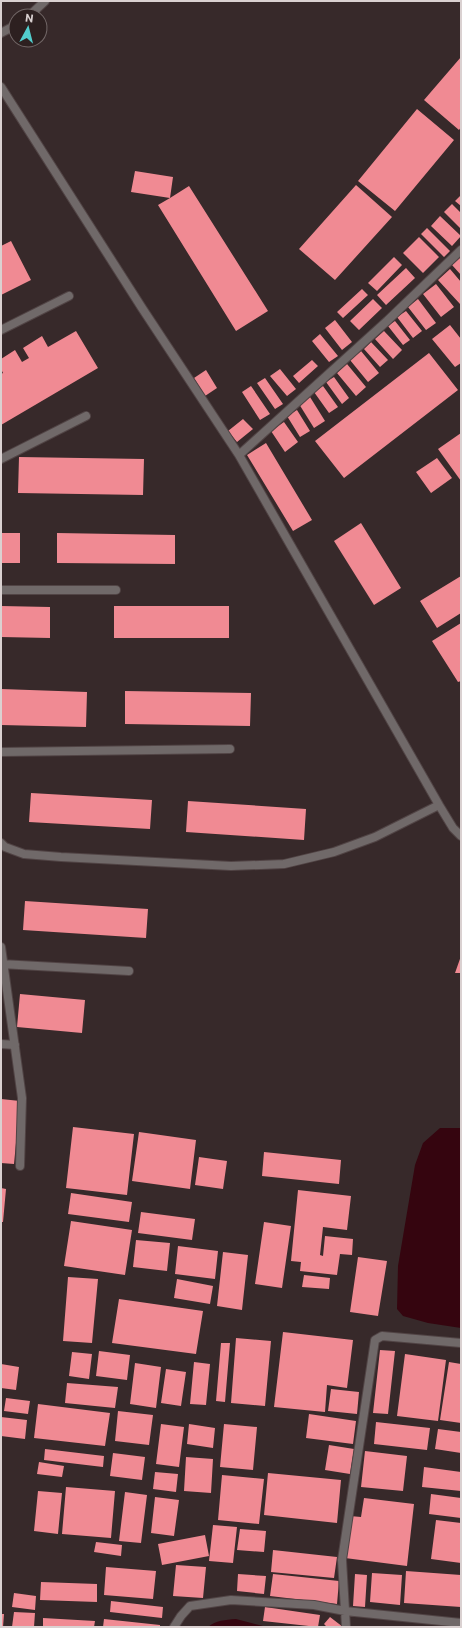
<svg xmlns="http://www.w3.org/2000/svg" width="462" height="1628" font-family="Commissioner,sans-serif">
  <rect width="100%" height="100%" fill="#37292a"/>
  <path fill="#35050f" d="M440 1128H461V1328L428 1323 403 1316 397 1309 398 1266 415 1165 423 1143Z
    M236 1619 267 1627H208C216 1620 225 1620 236 1619Z"/>
  <path fill="#f08a93" d="M461 57V127L459 130 424 100Z
    M417 109 454 140 395 211 358 181Z
    M135 171 173 177 170 198 189 186 268 311 236 331 158 205 170 198 131 192Z
    M356 185 392 217 335 280 299 249Z
    M461 195V206L455 201Z
    M452 204 461 213V229L444 212Z
    M440 216 461 236 452 246 431 226Z
    M427 228 450 251 444 257 421 234Z
    M419 237 439 257 423 273 403 253Z
    M11 241 31 280 1 295V246Z
    M394 257 402 265 377 291 368 283Z
    M461 257V275L452 265Z
    M406 268 415 278 386 305 377 295Z
    M450 269 461 282 460 304 438 280Z
    M436 284 454 307 441 317 423 294Z
    M362 289 368 295 343 318 337 312Z
    M373 299 382 308 359 330 350 321Z
    M418 299 436 323 426 330 408 307Z
    M406 311 422 331 413 338 397 317Z
    M335 320 352 342 342 350 325 328Z
    M395 321 410 340 403 345 388 326Z
    M450 325 461 339V363L455 367 432 339Z
    M76 331 98 368 1 425V374L3 373 1 369V359L15 350 22 362 29 358 23 348 42 336 48 347Z
    M384 331 402 350 393 359 375 339Z
    M320 334 338 356 329 362 312 341Z
    M371 342 388 360 380 367 364 349Z
    M361 351 379 373 368 382 350 360Z
    M429 353 458 390 344 478 315 441Z
    M312 360 318 366 299 383 293 376Z
    M347 364 366 387 356 396 337 373Z
    M280 369 296 389 287 396 270 376Z
    M206 370 217 388 205 396 194 378Z
    M334 377 349 398 342 404 326 382Z
    M265 378 283 404 275 409 257 383Z
    M251 386 270 414 260 420 242 392Z
    M323 386 338 407 329 413 314 392Z
    M310 397 325 421 314 428 299 404Z
    M297 410 310 431 300 437 287 416Z
    M243 419 253 429 237 442 228 431Z
    M284 422 298 442 285 452 271 431Z
    M461 433V481L438 449Z
    M266 443 312 520 293 531 247 455Z
    M19 457 144 459 143 495 18 493Z
    M437 458 452 478 431 493 416 472Z
    M361 523 401 588 374 605 334 541Z
    M1 533H20V563H1Z
    M57 533 175 535V564L57 563Z
    M461 576V613L437 628 420 601Z
    M1 606 50 607V638L1 637Z
    M114 606H229V638H114Z
    M461 623V681L458 682 432 641Z
    M1 689 87 692 86 727 1 725Z
    M125 691 251 693 250 726 125 724Z
    M31 793 152 800 150 829 29 822Z
    M188 801 306 809 304 840 186 832Z
    M25 901 148 909 146 938 23 930Z
    M461 956V973H455Z
    M20 994 85 1000 82 1033 17 1027Z
    M1 1099 20 1101 14 1164 1 1163Z
    M73 1127 134 1134 127 1195 66 1188Z
    M139 1132 196 1140 190 1189 132 1181Z
    M264 1152 341 1160 339 1184 262 1176Z
    M199 1157 227 1161 223 1189 195 1185Z
    M1 1188 6 1189 3 1222H1Z
    M298 1190 351 1196 347 1230 323 1227 320 1255 323 1256 325 1236 353 1239 352 1255 340 1254 337 1275 300 1271 301 1262 291 1261Z
    M71 1193 132 1202 129 1222 68 1214Z
    M141 1212 195 1219 192 1240 138 1233Z
    M71 1221 132 1230 125 1275 64 1266Z
    M264 1222 291 1226 282 1288 255 1284Z
    M136 1240 170 1243 167 1271 133 1267Z
    M178 1246 218 1251 215 1279 175 1274Z
    M223 1252 248 1255 242 1310 217 1306Z
    M358 1257 387 1261 378 1316 350 1312Z
    M304 1275 330 1278 329 1289 302 1287Z
    M68 1277 98 1279 92 1343 63 1341Z
    M177 1279 213 1286 210 1304 174 1298Z
    M119 1299 203 1311 196 1354 112 1343Z
    M283 1332 353 1340 347 1388 327 1385 325 1412 274 1407Z
    M236 1338 271 1341 265 1406 231 1403Z
    M221 1343H230L225 1402 216 1401Z
    M380 1350 395 1351 388 1414 373 1413Z
    M99 1351 130 1355 127 1380 96 1376Z
    M72 1352 92 1354 89 1379 69 1376Z
    M405 1354 446 1360 438 1421 397 1416Z
    M194 1362 210 1364 206 1405 190 1404Z
    M449 1362 461 1364V1423L440 1420Z
    M135 1363 161 1367 156 1408 130 1404Z
    M1 1364 19 1367 16 1390 1 1388Z
    M166 1369 186 1372 181 1406 161 1403Z
    M67 1383 118 1387 115 1408 65 1403Z
    M331 1389 359 1392 357 1414 328 1411Z
    M6 1398 30 1401 28 1414 4 1411Z
    M38 1404 110 1413 105 1446 34 1438Z
    M118 1411 153 1415 149 1445 115 1441Z
    M309 1414 356 1421 353 1444 306 1438Z
    M1 1417 27 1420 25 1439 1 1436Z
    M376 1422 430 1428 427 1450 374 1444Z
    M161 1424 184 1427 179 1467 156 1464Z
    M189 1424 215 1428 213 1448 187 1444Z
    M224 1424 257 1427 253 1470 220 1467Z
    M438 1429 461 1432V1453L435 1449Z
    M329 1445 354 1449 350 1474 325 1470Z
    M45 1449 104 1456 103 1467 44 1460Z
    M365 1451 407 1456 403 1491 361 1487Z
    M113 1453 145 1457 142 1480 110 1476Z
    M186 1457 213 1459 211 1493 184 1491Z
    M39 1462 64 1466 62 1477 37 1474Z
    M424 1467 461 1472V1491L422 1487Z
    M155 1472 178 1474 176 1492 153 1489Z
    M268 1473 341 1480 337 1523 264 1515Z
    M222 1475 264 1479 259 1524 218 1520Z
    M66 1487 115 1491 111 1538 62 1534Z
    M38 1491 62 1493 58 1534 34 1531Z
    M125 1492 147 1495 141 1543 119 1541Z
    M431 1494 461 1498V1518L429 1514Z
    M155 1497 179 1500 174 1536 151 1533Z
    M364 1498 414 1504 407 1566 345 1558 350 1516 361 1517Z
    M436 1520 461 1523V1563L431 1559Z
    M213 1525 237 1527 233 1563 209 1561Z
    M240 1529 266 1531 264 1552 237 1550Z
    M205 1535 209 1556 162 1565 158 1544Z
    M96 1542 122 1545 121 1556 94 1552Z
    M273 1550 337 1557 334 1578 271 1572Z
    M176 1565 206 1567 203 1598 173 1596Z
    M106 1567 156 1571 153 1599 104 1595Z
    M406 1571 461 1575V1607L404 1603Z
    M372 1573 402 1575 400 1605 370 1602Z
    M238 1574 266 1576 264 1594 237 1591Z
    M273 1574 339 1581 337 1604 270 1596Z
    M355 1574 367 1575 365 1607 353 1606Z
    M41 1582 97 1584V1602L40 1600Z
    M14 1593 36 1596 35 1610 12 1607Z
    M111 1601 163 1607 162 1618 110 1612Z
    M265 1607 320 1615 318 1627 263 1621Z
    M14 1612 35 1613 34 1627H12Z
    M1 1614H4L3 1627H1Z
    M330 1617 343 1627H327L324 1624Z
    M43 1618 95 1621 94 1627H43Z
    M104 1619 160 1625V1627H103Z"/>
  <g fill="none" stroke-linecap="round" stroke-linejoin="round">
    <defs>
      <path id="street" d="M29 16 45 1
        M1 33 16 25
        M1 87 142 308 239 455 439 805 453 828 461 836
        M1 330 69 296
        M239 455 387 321 461 250
        M1 459 86 416
        M1 590H116
        M1 752 230 749
        M1 843 5 847 24 854 61 857 231 866 284 864 334 852 375 837 439 805
        M1 947 22 1098 20 1166
        M1 964 129 971
        M1 1044 15 1045
        M174 1627 181 1616 190 1606 231 1600 314 1605 345 1611 461 1623
        M346 1627 342 1560 375 1340 382 1336 461 1343"/>
    </defs>
    <use href="#street" stroke="#514445" stroke-width="10"/>
    <use href="#street" stroke="#706969" stroke-width="8"/>
  </g>
  <rect width="462" height="1628" fill="none" stroke="#dad1d1" stroke-width="4"/>
  <g transform="translate(28 28) rotate(7)"><circle r="19" fill="#2d2020" stroke="#726767"/>
  <path d="M0-3L7 15L0 10L-7 15Z" fill="#52cdcc"/>
  <text y="-6" font-size="11" font-weight="bold" text-anchor="middle" fill="#dad1d1">N</text>
  </g>
</svg>
